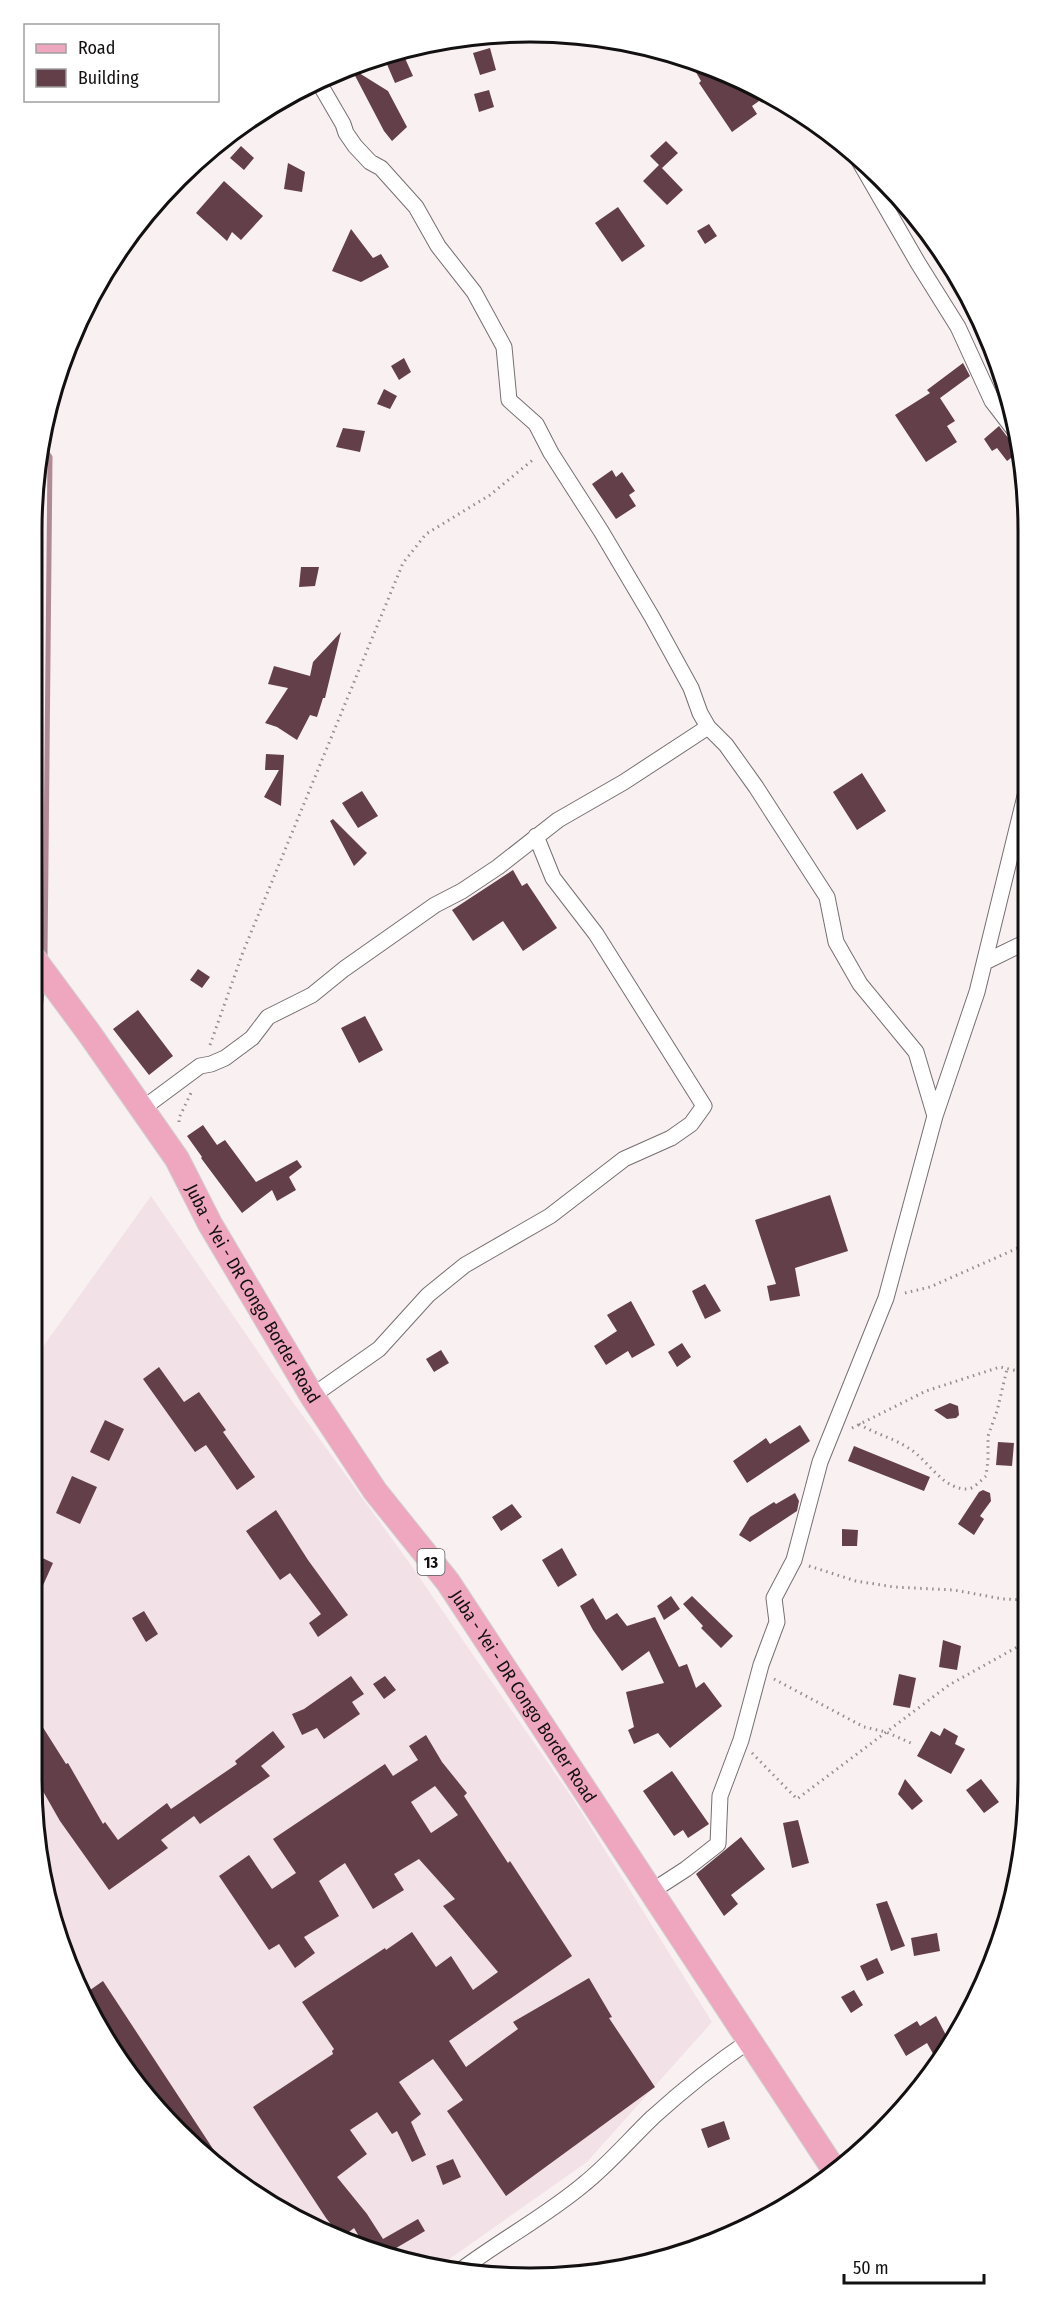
<svg xmlns="http://www.w3.org/2000/svg" width="1060" height="2310" font-family="'Fira Sans Condensed',sans-serif">
  <rect width="100%" height="100%" fill="#f9f0f2"/>
  <path fill="#f2e1e6" d="M151 1196 287 1394 408 1561 575 1802 712 2022 587 2162 435 2269 281 2212 155 2108 98 2029 58 1941 32 1780V1362Z"/>
  <g fill="none" stroke-linecap="round" stroke-linejoin="round">
    <path stroke="#b28a96" stroke-width="5" d="M40 443 50 457 45 958
      M32 1070 43 985"/>
  </g>
  <path fill="#623f49" fill-rule="evenodd" d="M490 48 496 70 480 75 473 53Z
    M404 56 413 76 395 83 386 62Z
    M689 60 720 69 731 76 738 86 743 82 748 85 759 101 752 106 757 114 732 132 699 83 701 81Z
    M351 68 388 91 407 127 392 141 384 131Z
    M489 90 494 107 479 112 474 94Z
    M666 141 678 153 662 168 659 165 683 190 667 205 643 181 659 165 650 156Z
    M241 146 254 158 244 170 230 158Z
    M288 163 305 172 302 192 284 189Z
    M224 181 263 216 241 240 232 232 227 241 196 213Z
    M618 207 645 246 622 262 595 223Z
    M709 224 717 236 705 244 697 231Z
    M351 229 373 258 381 254 389 267 361 282 332 271Z
    M404 358 411 372 399 380 391 366Z
    M963 363 970 376 940 398 955 421 947 426 957 442 926 462 895 415 930 393 927 390Z
    M384 389 397 396 390 409 377 404Z
    M999 426 1019 452 1007 461 997 448 992 451 984 439Z
    M343 428 365 431 360 452 336 447Z
    M612 470 616 477 622 472 635 491 629 495 636 506 616 519 592 484Z
    M301 567H319L315 586 299 587Z
    M341 632 325 698H323L317 717 310 715 297 740 277 727 265 723 288 688 268 684 274 666 310 676 313 662Z
    M266 754 284 755 281 806 264 797 279 770H265Z
    M862 773 886 811 857 830 833 792Z
    M362 791 378 816 358 828 342 803Z
    M333 819 367 853 354 866 330 821Z
    M513 870 522 886 527 883 557 928 523 951 503 921 473 941 452 910Z
    M198 969 210 977 202 988 190 980Z
    M138 1010 173 1056 149 1075 113 1029Z
    M365 1016 383 1050 359 1063 341 1028Z
    M203 1125 217 1145 225 1140 256 1182 297 1160 302 1167 289 1177 296 1190 277 1201 272 1190 242 1213 201 1158 202 1157 187 1136Z
    M830 1195 848 1251 795 1268 800 1296 770 1301 767 1286 776 1284 755 1220Z
    M705 1284 721 1311 705 1319 692 1291Z
    M631 1301 655 1345 632 1358 628 1351 606 1365 594 1346 617 1331 607 1315Z
    M682 1343 691 1357 677 1367 668 1352Z
    M441 1350 449 1363 434 1372 426 1359Z
    M159 1367 184 1402 199 1392 226 1430 223 1432 255 1477 237 1490 206 1445 195 1452 143 1379Z
    M950 1403 958 1406 959 1415 956 1418 947 1419 934 1410Z
    M105 1420 124 1429 109 1461 90 1452Z
    M800 1425 810 1441 747 1483 733 1461 766 1438 770 1444Z
    M998 1442 1014 1443 1012 1466 996 1465Z
    M854 1446 930 1477 924 1491 848 1461Z
    M72 1476 97 1487 80 1524 56 1513Z
    M983 1490 990 1493 991 1501 980 1516 984 1519 974 1535 958 1524 979 1492Z
    M795 1493 799 1501 797 1511 750 1542 739 1535 750 1517 774 1502 776 1504Z
    M512 1504 522 1517 501 1531 492 1517Z
    M276 1510 308 1560 348 1615 318 1637 309 1623 321 1614 290 1573 280 1580 246 1531Z
    M842 1529 858 1530 857 1546H842Z
    M562 1548 577 1575 558 1587 542 1560Z
    M32 1553 53 1563 32 1610Z
    M671 1596 680 1609 664 1620 657 1606Z
    M692 1596 733 1636 721 1648 701 1628 703 1626 683 1604Z
    M593 1598 606 1620 617 1613 627 1626 655 1617 679 1667 687 1664 696 1688 704 1682 722 1706 670 1748 658 1733 634 1744 628 1730 634 1727 626 1692 664 1683 649 1651 622 1671 593 1630 580 1606Z
    M144 1611 158 1634 146 1642 132 1618Z
    M943 1640 961 1646 957 1670 939 1667Z
    M899 1674 916 1678 910 1708 893 1705Z
    M351 1676 364 1694 352 1702 360 1714 324 1739 317 1728 302 1735 292 1714 304 1709Z
    M385 1676 396 1690 384 1699 373 1684Z
    M32 1710 66 1764 68 1763 103 1824 105 1822 118 1840 167 1803 171 1809 237 1764 235 1761 273 1731 285 1747 261 1766 270 1776 200 1824 194 1816 161 1840 168 1848 109 1890 60 1821 32 1772Z
    M944 1728 958 1736 955 1744 965 1749 951 1774 917 1756 931 1731 940 1736Z
    M426 1735 442 1762 467 1793 464 1796 508 1863 510 1861 572 1956 449 2041 466 2067 518 2029 513 2022 589 1978 612 2017 609 2018 655 2087 506 2196 447 2111 463 2100 433 2059 399 2082 421 2114 411 2122 426 2155 412 2162 397 2131 392 2134 377 2112 350 2130 367 2154 337 2177 367 2214 383 2239 418 2219 425 2231 391 2251 393 2254 363 2243 354 2228 344 2236 338 2233 326 2218 253 2107 333 2054 332 2051 334 2049 302 2002 385 1948 386 1950 412 1932 436 1967 451 1956 473 1990 498 1972 443 1906 455 1899 419 1859 394 1874 404 1890 373 1909 345 1863 319 1881 339 1916 304 1937 315 1953 295 1968 279 1944 269 1950 219 1876 249 1855 272 1889 296 1873 273 1839 385 1764 393 1776 418 1760 409 1746ZM435 1786 458 1815 431 1833 411 1802Z
    M672 1771 709 1824 688 1838 683 1830 674 1836 643 1791Z
    M905 1779 923 1801 912 1810 898 1794Z
    M981 1779 999 1802 984 1813 966 1790Z
    M798 1820 809 1863 792 1868 783 1823Z
    M741 1837 765 1869 731 1895 738 1904 724 1916 696 1874Z
    M887 1901 905 1946 891 1951 876 1904Z
    M937 1933 940 1951 914 1956 911 1938Z
    M877 1958 884 1973 867 1981 860 1966Z
    M103 1981 217 2155 215 2157 155 2108 98 2029 83 1995Z
    M854 1990 863 2005 851 2013 841 1997Z
    M936 2016 948 2039 936 2059 927 2043 906 2056 894 2035 917 2021 920 2026Z
    M724 2121 730 2139 708 2148 701 2129Z
    M453 2159 461 2177 443 2185 436 2166Z"/>
  <g fill="none" stroke-linecap="round" stroke-linejoin="round">
    <defs>
      <path id="street" d="M318 81 343 124 346 133 355 146 370 162 381 168 416 207 438 246 474 292 504 347 509 400 536 424 551 453 601 531 652 617 691 688 700 713 708 727 726 745 756 787 827 897 836 942 860 984 916 1052 935 1116
        M858 159 918 263 958 327 992 401 1015 431
        M985 962 1026 942
        M142 1109 200 1066 211 1064 225 1058 252 1038 268 1017 312 995 344 969 435 905 462 891 498 867 558 820 624 782 708 727
        M312 1396 379 1349 428 1295 465 1265 550 1216 624 1159 671 1138 691 1124 704 1106 596 934 553 878 536 836
        M652 1891 686 1869 718 1844 720 1796 741 1740 761 1665 777 1622 774 1598 794 1560 820 1462 886 1298 935 1116 977 992 1025 796
        M461 2270C501 2240 546 2216 584 2184 609 2164 630 2139 653 2117 684 2089 715 2064 749 2041"/>
      <g id="primary">
        <path id="s1" d="M32 956 89 1033 177 1159 210 1224 312 1396 375 1491 448 1582 833 2168"/>
      </g>
    </defs>
    <use href="#street" stroke="#766f71" stroke-width="17"/>
    <use href="#primary" stroke="#d0cfcf" stroke-width="26"/>
    <path stroke="#948e8f" stroke-width="3" stroke-dasharray="1.5 4.5" stroke-linecap="butt" d="M210 1045 243 952 403 563 426 534 490 495 535 458
      M179 1122V1118L191 1093
      M905 1293 930 1287 1027 1244
      M859 1424C875 1434 894 1438 910 1449 929 1461 942 1489 967 1489 974 1489 981 1480 986 1476L988 1460V1436L997 1411 1007 1369
      M852 1428 926 1391 1000 1367 1027 1373
      M809 1566 856 1581 894 1587 954 1590 1003 1599 1028 1600
      M774 1679 864 1727 886 1732 913 1744
      M752 1753 797 1799 949 1685 1028 1641"/>
    <use href="#street" stroke="#fff" stroke-width="15"/>
    <use href="#primary" stroke="#efa6bf" stroke-width="24"/>
  </g>
  <g text-anchor="middle" dominant-baseline="central" stroke-width="6" stroke-linejoin="round" paint-order="stroke">
    <rect fill="#fff" stroke="#5a5858" stroke-width="1.5" x="417.5" y="1549" width="27" height="26" rx="4.5"/>
    <g font-size="16" font-weight="bold" fill="#131011">
      <text x="431" y="1562">13</text>
    </g>
    <g font-size="18" fill="#131011" stroke="#fff">
      <text stroke="none"><textPath href="#s1" startOffset="404">Juba - Yei - DR Congo Border Road</textPath></text>
      <text stroke="none"><textPath href="#s1" startOffset="890">Juba - Yei - DR Congo Border Road</textPath></text>
    </g>
  </g>
  <path d="M0 0H1060V2310H0ZM530 42H530A488 488 0 0 1 1018 530V1780A488 488 0 0 1 530 2268H530A488 488 0 0 1 42 1780V530A488 488 0 0 1 530 42Z" fill="#fff" fill-rule="evenodd"/>
  <path fill="none" stroke="#131011" stroke-width="3" d="M530 42H530A488 488 0 0 1 1018 530V1780A488 488 0 0 1 530 2268H530A488 488 0 0 1 42 1780V530A488 488 0 0 1 530 42Z"/>
  <rect x="24" y="24" width="195" height="78" fill="#ffffff" stroke="#a19fa0" stroke-width="1.5"/>
  <rect x="36" y="44" width="30" height="9" fill="#efa6bf" stroke="#a19fa0" stroke-width="1.5"/>
  <text x="78" y="54" font-size="18" fill="#131011">Road</text>
  <rect x="36" y="69" width="30" height="18" fill="#623f49" stroke="#a19fa0" stroke-width="1.5"/>
  <text x="78" y="84" font-size="18" fill="#131011">Building</text>
  <path d="M844 2274v9h140v-9" fill="none" stroke="#131011" stroke-width="3"/>
  <text x="853" y="2274" font-size="18" fill="#131011" stroke="#ffffff" stroke-width="4.5" paint-order="stroke">50 m</text>
</svg>
